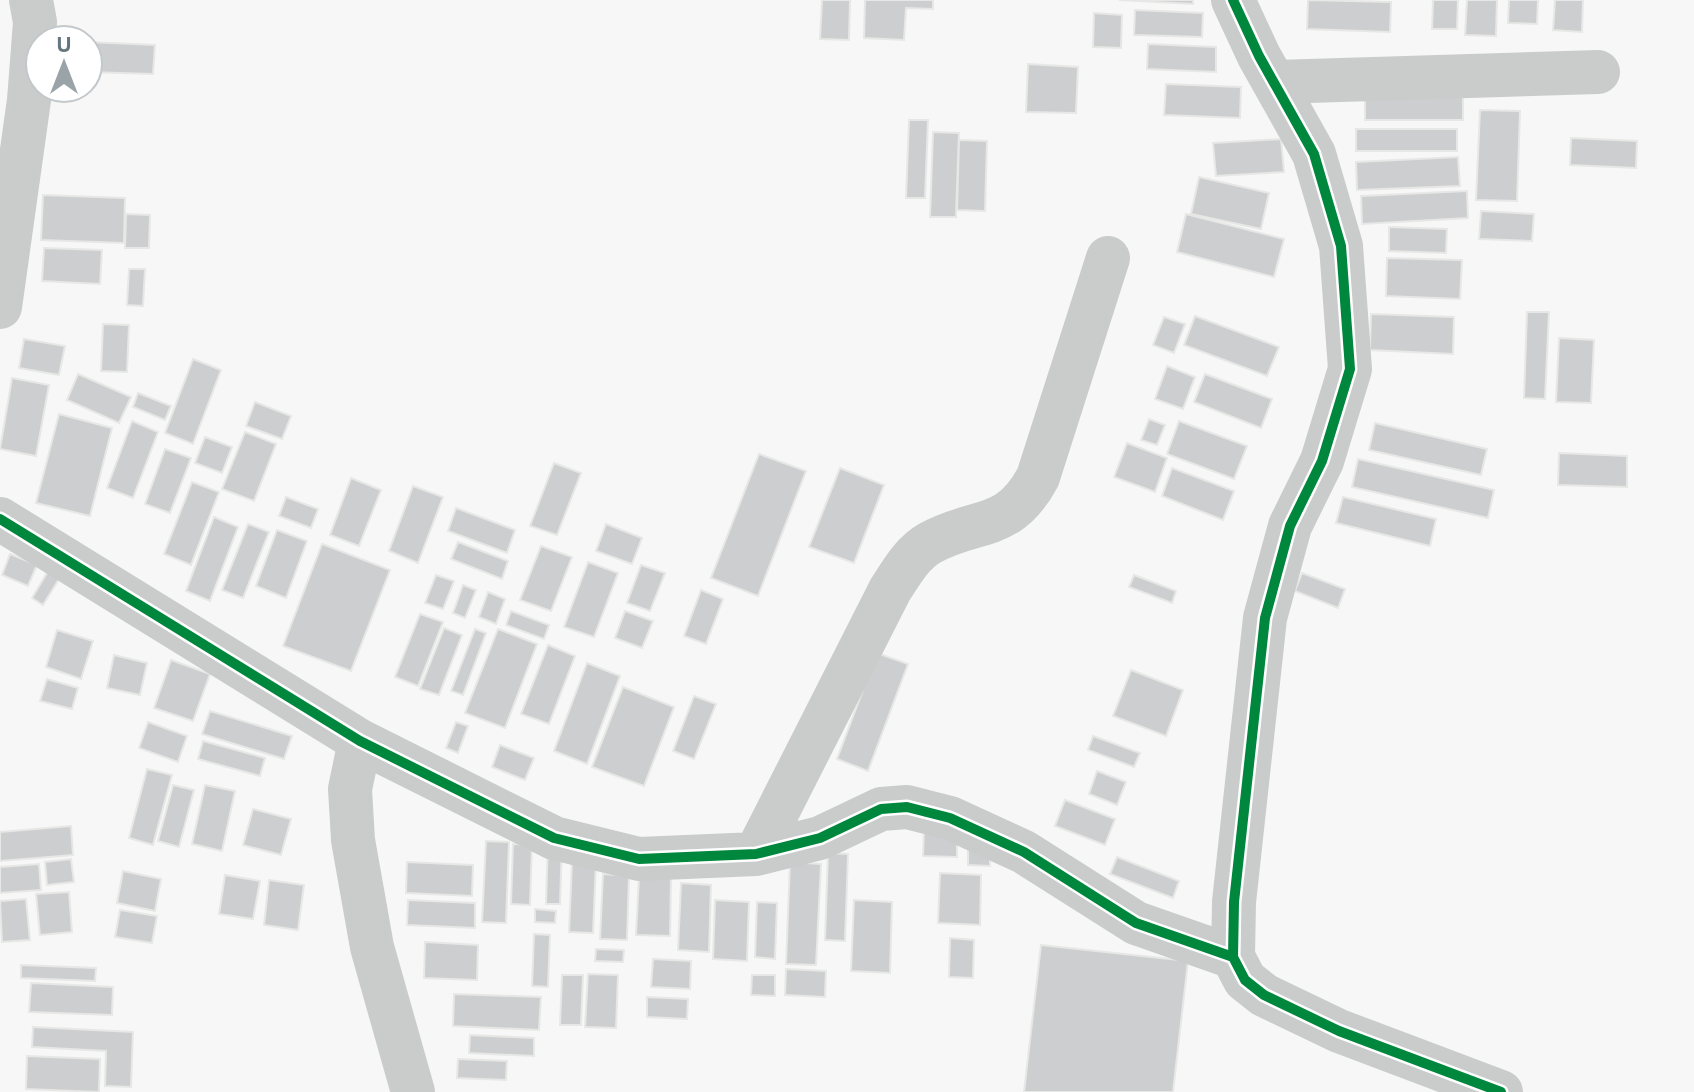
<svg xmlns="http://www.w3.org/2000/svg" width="1694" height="1092" font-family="Ubuntu,sans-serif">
  <rect width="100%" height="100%" fill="#f7f7f7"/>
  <path fill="#cdcecf" stroke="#e7e7e6" stroke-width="2" d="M822 0H850L849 40 820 39Z
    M865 0H933V9L906 8 904 40 864 38Z
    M1119 0H1193V4Z
    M1308 0 1391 2 1390 32 1307 29Z
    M1433 0H1458L1457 29H1432Z
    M1467 0H1497L1496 36 1465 35Z
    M1509 0H1538L1537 24 1508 23Z
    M1555 0H1583L1582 32 1553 30Z
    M1135 10 1203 13 1202 37 1134 35Z
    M1094 13 1122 15 1121 48 1093 47Z
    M88 42 155 45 153 74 88 72Z
    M1148 44 1216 47V72L1147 69Z
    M1028 64 1078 67 1076 113 1026 112Z
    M1166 84 1241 87 1240 118 1164 115Z
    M1365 89H1463V120H1365Z
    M1480 110 1520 111 1517 201 1476 200Z
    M909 120H928L925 198H906Z
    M1356 129H1457V151H1356Z
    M933 132 959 133 956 217H930Z
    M1571 138 1637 141 1636 168 1570 165Z
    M1281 139 1284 172 1216 176 1213 143Z
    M959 140 987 141 985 211 957 210Z
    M1458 157 1460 186 1357 190 1356 162Z
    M1199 177 1269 193 1261 229 1191 214Z
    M1467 191 1468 218 1362 224 1361 196Z
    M43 195 125 198 124 243 41 240Z
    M1481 211 1534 214 1532 241 1479 239Z
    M126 214 150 215 149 248H125Z
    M1186 214 1284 239 1274 277 1177 252Z
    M1389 227 1447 229 1446 253 1389 251Z
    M44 248 102 250 100 284 42 281Z
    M1387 258 1462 260 1460 299 1386 296Z
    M129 269H145L143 306 127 305Z
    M1527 312H1549L1545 399 1524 398Z
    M1371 314 1454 317 1453 354 1370 350Z
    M1195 316 1279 347 1267 376 1184 345Z
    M1164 317 1185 324 1174 353 1153 345Z
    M103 324 129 325 127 372 101 371Z
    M1559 338 1594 340 1591 403 1556 402Z
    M24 339 65 346 59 375 19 368Z
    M193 359 221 370 193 444 165 433Z
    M1167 366 1195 377 1183 409 1155 399Z
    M78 374 131 397 119 423 67 400Z
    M1205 374 1272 399 1261 428 1194 402Z
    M12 378 49 385 36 456 0 449Z
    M138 393 171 406 165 420 133 407Z
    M255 402 291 416 282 439 246 426Z
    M59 414 112 428 90 516 36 503Z
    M1149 419 1165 425 1157 445 1141 440Z
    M132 421 158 432 133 498 107 488Z
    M1179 421 1247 446 1234 479 1167 454Z
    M1375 423 1487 449 1481 475 1369 450Z
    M245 432 276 444 254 501 222 489Z
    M205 437 232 447 222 473 195 463Z
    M1127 443 1167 458 1155 492 1114 477Z
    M165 449 191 458 170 513 145 504Z
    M1559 453 1627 456V487L1558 485Z
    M759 454 806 471 758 596 711 578Z
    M1358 459 1494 490 1488 518 1352 487Z
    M554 463 581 473 557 535 530 526Z
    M840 468 884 485 854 563 809 547Z
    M1172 468 1234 491 1223 520 1162 496Z
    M351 478 381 490 359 546 330 535Z
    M192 482 219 492 191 565 164 554Z
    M413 486 443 497 418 563 389 551Z
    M286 497 318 509 311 528 279 516Z
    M1343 497 1436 519 1430 546 1336 523Z
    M456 508 515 530 507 553 448 531Z
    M214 517 238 527 210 601 186 591Z
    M248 524 269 532 243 598 222 590Z
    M606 524 642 538 632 564 596 551Z
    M277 530 307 541 286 598 256 586Z
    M458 542 508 561 502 579 451 559Z
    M322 544 390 570 351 671 283 646Z
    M541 546 572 557 551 611 520 600Z
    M10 554 37 565 28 586 2 575Z
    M588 562 618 573 594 637 564 627Z
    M53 563 64 571 43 605 32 598Z
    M641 565 665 573 650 611 627 603Z
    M1302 573 1345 589 1338 608 1295 591Z
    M436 575 454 581 443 609 425 603Z
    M1134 575 1176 591 1172 603 1129 587Z
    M463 585 476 590 465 618 453 613Z
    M701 590 723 599 706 644 684 636Z
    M488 592 505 599 496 624 479 617Z
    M511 611 549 625 544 639 506 625Z
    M625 611 653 621 642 648 615 638Z
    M420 614 443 622 418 686 395 677Z
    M444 628 462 635 439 695 420 689Z
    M475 629 486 633 463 695 451 691Z
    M498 629 537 644 505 728 465 713Z
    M57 630 93 641 81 679 46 667Z
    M548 645 575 656 549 724 521 714Z
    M877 653 908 664 868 771 837 759Z
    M114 655 147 663 140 695 107 688Z
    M171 660 210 674 193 721 154 708Z
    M587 663 620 676 587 764 554 751Z
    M1131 670 1183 690 1166 736 1113 716Z
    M47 679 78 688 72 709 40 701Z
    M623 687 674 707 644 786 592 767Z
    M694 696 716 704 694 759 673 751Z
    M210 711 292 736 284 759 202 734Z
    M148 722 187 736 178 762 139 748Z
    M456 722 468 726 458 753 446 748Z
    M1093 736 1140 753 1134 767 1088 750Z
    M203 741 265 758 260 776 198 759Z
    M500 745 534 758 525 780 492 767Z
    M147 769 172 775 153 845 129 838Z
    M1097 771 1126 782 1117 805 1089 794Z
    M173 785 194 790 179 847 158 841Z
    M205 785 235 791 222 851 192 844Z
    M1065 800 1115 819 1105 845 1055 826Z
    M253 809 291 819 281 855 243 845Z
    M71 826 73 855 0 861V832Z
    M924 829 957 830V857L923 856Z
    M548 840 562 841 560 904H546Z
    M486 841 509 842 506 923 482 922Z
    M513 844 532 845 530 905 511 904Z
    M968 844 990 845V866L968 865Z
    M828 853 848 854 845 941 825 940Z
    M1117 857 1179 881 1173 898 1110 874Z
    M71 859 74 882 47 885 45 862Z
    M572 861 596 862 593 933 569 932Z
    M407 862 473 865 472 896 406 893Z
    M790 862 821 864 816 965 786 964Z
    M39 864 41 890 0 893V867Z
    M123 871 161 879 155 911 117 903Z
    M940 873 981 875 980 925 938 923Z
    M603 874 629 876 627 940 600 939Z
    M225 875 260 881 253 919 219 914Z
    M639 877 671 878 670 936 636 935Z
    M269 880 304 885 298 930 264 925Z
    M681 883 711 885 709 952 678 950Z
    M69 892 72 932 40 935 36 894Z
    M26 899 30 940 2 942 0 901Z
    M408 900 475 903V928L407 925Z
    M715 900 749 902 747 961 713 959Z
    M854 900 892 902 890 973 851 971Z
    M757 902 777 903 775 959 755 957Z
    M535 909 556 911 555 923 535 922Z
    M120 910 157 916 152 943 115 937Z
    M534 934 550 935 548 987 532 986Z
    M950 938 974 940 973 978 949 977Z
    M425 942 478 945 477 980 424 978Z
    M1041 945 1188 961 1173 1092H1024Z
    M596 949 624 950 623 962 595 961Z
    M653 959 691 961 690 989 651 987Z
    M21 965 96 968 95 981 21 978Z
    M786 969 826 971 825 997 785 995Z
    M588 974 618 975 616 1028 585 1027Z
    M562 975H583L581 1025H560Z
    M752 975H775V996L751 995Z
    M31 983 113 987 112 1015 29 1012Z
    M454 994 541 997 539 1030 453 1026Z
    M647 997 688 999 687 1019 647 1017Z
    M33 1027 133 1032 131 1087 105 1086 106 1051 32 1047Z
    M470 1035 534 1038V1056L469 1053Z
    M27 1056 100 1059 99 1092 26 1089Z
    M458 1059 507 1061 506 1080 457 1078Z"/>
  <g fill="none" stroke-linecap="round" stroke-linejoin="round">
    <path stroke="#cacccc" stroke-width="44" d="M1233 0 1259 56 1314 154 1341 246 1350 369 1322 461 1290 526 1265 618 1234 902 1233 957 1245 980 1264 995 1339 1031 1501 1092
      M1276 82 1598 72
      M0 307 29 100 35 22 31 0
      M0 519 360 741 554 838 639 859 756 854 820 838 881 809 907 807 950 818 1024 852 1136 923 1233 957
      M360 741 350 789 353 840 372 947 413 1092
      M756 854 890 590C901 573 912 553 930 543 977 517 1008 533 1038 477L1108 258"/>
    <defs>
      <path id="cycleway" d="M1233 0 1259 56 1314 154 1341 246 1350 369 1322 461 1290 526 1265 618 1234 902 1233 957 1245 980 1264 995 1339 1031 1501 1092
        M0 519 360 741 554 838 639 859 756 854 820 838 881 809 907 807 950 818 1024 852 1136 923 1233 957"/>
    </defs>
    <use href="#cycleway" stroke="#fff" stroke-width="15"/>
    <use href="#cycleway" stroke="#00873e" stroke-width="10"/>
  </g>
  <g transform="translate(64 64)"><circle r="38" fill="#ffffff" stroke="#c2c8cb" stroke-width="2"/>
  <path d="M0-6L14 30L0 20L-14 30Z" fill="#99a3a8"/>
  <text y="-12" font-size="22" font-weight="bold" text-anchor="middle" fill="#66767e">U</text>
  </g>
</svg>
